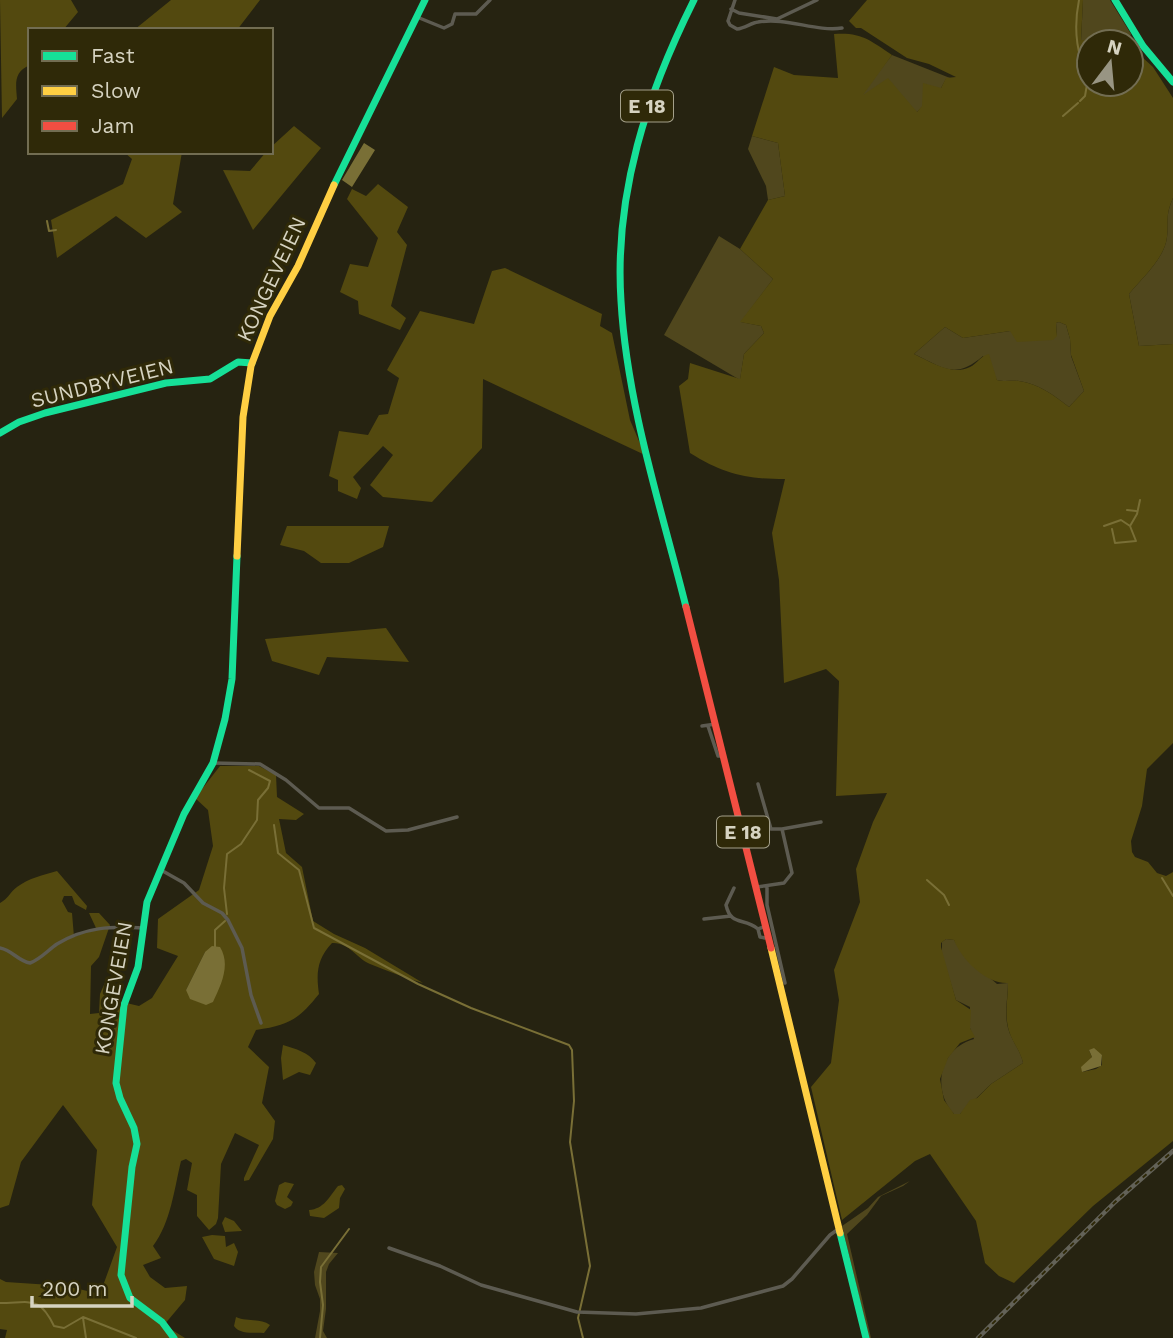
<svg xmlns="http://www.w3.org/2000/svg" width="1173" height="1338" font-family="'Work Sans',sans-serif">
  <rect width="100%" height="100%" fill="#262311"/>
  <path fill="#50471d" d="M1083 0H1110L1131 34 1128 42 1081 41Z
    M892 55 950 78 946 79 941 88 917 112 860 96Z
    M752 136 778 143 785 196 768 200 766 186 748 149Z
    M1173 198V344L1139 346 1129 294C1142 278 1165 258 1167 237 1169 219 1165 216 1173 198Z
    M719 236 740 249 773 279 741 322 761 326 764 333 744 354 740 380 664 335Z
    M1059 322 1066 325 1070 339 1071 356 1084 391 1069 407C1053 395 1040 384 1019 381 1011 380 1005 382 997 380L983 356C955 380 944 368 914 354L945 327 963 338 1010 331 1057 336 1056 323Z
    M946 939 954 940 966 957 997 984 1008 983C1008 998 1004 1012 1008 1028 1011 1040 1021 1051 1023 1063L991 1084 960 1114H954C931 1089 940 1048 974 1039L970 1028V1007L956 1000 942 955V942Z
    M910 1181 903 1186 881 1196 867 1215 847 1234 871 1338H869L842 1226 868 1208 878 1197Z
    M319 1252 338 1253 329 1264 326 1272V1309L323 1331 327 1338H315L320 1311V1299L315 1285 314 1272Z"/>
  <path fill="#53490f" fill-rule="evenodd" d="M0 0H71L78 12 63 30H30V65C13 72 16 84 17 99L2 118Z
    M171 0H260L237 30H134Z
    M867 0H1083L1081 40 1105 42H1089V84H1131V47L1153 67 1173 98V198C1165 216 1169 219 1167 237 1165 258 1142 278 1129 294L1139 346 1173 344V743L1147 769 1142 806 1131 841 1132 852 1135 857 1148 862 1157 873 1166 876 1173 872V1141L1093 1206 1014 1283 999 1276 985 1263 976 1221 930 1154 915 1161 842 1220 811 1087 831 1063 839 1000 834 970 860 902 856 869 873 822 887 793 836 796 839 681 826 669 784 683 779 580 772 533 785 479C745 479 724 474 690 453L679 386 688 379 690 363 740 379 744 354 764 333 761 326 740 322 773 279 740 249 768 200 785 196 778 143 752 136 774 67 794 75 838 78 834 34C861 32 870 40 892 55L863 95 888 78 917 112 922 106 923 83 941 88 946 78 956 77 929 64 907 58 861 28H856L849 21ZM1059 322 1066 325 1070 339 1071 355 1084 391 1069 407C1053 395 1040 384 1019 381 1012 380 1005 382 997 380L989 354C980 356 978 363 970 367 952 376 931 362 914 354L945 327 963 338 1010 331 1017 342 1053 340 1057 336 1056 323ZM946 939 954 940C962 960 986 984 1008 983 1008 1000 1004 1014 1009 1031 1012 1042 1021 1052 1023 1063L991 1084 977 1098 970 1100 960 1114H954L944 1100 940 1079 948 1058 960 1043 975 1037 970 1028 971 1010 956 1000 941 947V943ZM1089 1050 1102 1055V1065L1096 1069 1082 1072 1092 1057Z
    M294 126 321 148 253 230 223 170 250 171 266 152H271V147Z
    M124 152H182L173 204 182 212 146 238 116 216 57 258 51 220 123 184 132 159Z
    M378 184 408 207 397 232 407 245 391 306 406 318 400 330 359 314 358 301 340 292 350 264 368 267 378 238 347 199 352 189 366 196Z
    M505 268 602 314 600 326 612 333 630 420 645 455 483 379 482 448 432 502 383 497 370 485 393 455 383 446 353 477 361 488 357 499 338 491V480L329 476 339 431 368 435 379 415 388 414 399 378 387 370 420 311 474 324 492 271Z
    M287 526H389L383 547 349 563H321L304 551 280 545Z
    M386 628 409 662 327 657 319 675 272 661 265 639Z
    M220 766H259L276 775 277 797 304 814 296 820 279 819 286 853 302 867 313 921 334 934 365 948 423 983C405 978 388 971 370 964 356 958 349 942 332 943 317 959 316 973 319 994 298 1020 289 1025 256 1030L248 1047 269 1067 262 1103 275 1121 273 1139 249 1180 244 1181V1178L259 1145 235 1133 221 1164 218 1218 216 1224 209 1230 197 1216V1195L187 1190 192 1163 186 1159 181 1161C174 1190 171 1222 153 1246L161 1258 143 1265 150 1277 165 1288 187 1286 185 1300 164 1325 185 1338H5L7 1330 0 1329V1279L6 1282 66 1286 100 1294 117 1247 92 1205 97 1150 63 1105 21 1162 9 1205 0 1208V903C8 899 10 892 17 887 29 878 43 875 57 871L87 906 86 910 75 904 72 896H64L62 901 68 912 72 913 74 937 96 928 89 913H99L110 925 99 957 91 966 90 1014 99 1013 100 994 107 978 118 986V1001L139 1006 152 998 178 956 157 948 158 919 199 890 213 846 208 810 195 798ZM205 952 213 1002 186 990Z
    M283 1045C296 1049 308 1052 316 1063L310 1075 299 1072 283 1080 281 1058Z
    M285 1182 294 1184 287 1197 293 1202 291 1206 285 1209 277 1205 275 1201 279 1185Z
    M342 1185 345 1189 340 1198 339 1208 324 1218 310 1216 309 1210C324 1209 329 1197 338 1186Z
    M225 1217 234 1221 242 1231 225 1232 222 1223Z
    M212 1235 225 1236 226 1247 234 1243 238 1252 234 1266 214 1259 202 1237Z
    M236 1317C247 1322 260 1318 270 1325L264 1333C254 1332 240 1335 234 1326Z"/>
  <path fill="#796f36" d="M364 143 375 150 352 187 342 180Z
    M212 946 220 947C231 965 221 985 213 1002L206 1005 190 999 186 990 205 952Z
    M1094 1048 1102 1055 1101 1066 1082 1072 1081 1067 1092 1057 1089 1050Z"/>
  <g fill="none" stroke-linecap="round" stroke-linejoin="round">
    <path stroke="#796f36" stroke-width="2" d="M1079 0C1075 20 1075 40 1081 59L1089 64
      M1080 101 1085 96 1089 73
      M1063 116 1078 103
      M47 221 49 231 56 230
      M1127 510 1136 511
      M1104 526 1121 520 1130 526
      M1112 529 1115 543 1136 541 1130 526 1137 514 1140 500
      M274 825 278 853 299 870 314 928 418 984 471 1008 569 1045 572 1050 574 1101 570 1142 590 1266 578 1318 583 1338
      M1162 878 1173 896
      M927 880 944 895 949 905
      M227 914 224 888 227 854 241 844 257 820 258 800 268 788 270 781 249 770
      M215 947V930L225 921
      M0 1303C30 1303 39 1295 54 1326L64 1328 83 1317 136 1338
      M83 1318 86 1338
      M320 1338 323 1305 320 1282 321 1267 349 1229"/>
    <path stroke="#5d5b51" stroke-width="3.5" d="M735 0 728 21 730 25 737 29C745 28 751 23 758 22 787 17 815 32 842 28
      M731 9 739 13 777 19 817 0
      M417 17 444 28 452 24 455 14H476L490 0
      M702 726 716 724
      M708 726 718 756H724
      M213 763 260 764 286 780 319 808H349L386 831 408 830 457 817
      M758 784 771 829H782L821 822
      M161 870 184 883 203 903 222 913 228 920 242 948 251 995 261 1023
      M767 886V905L785 983
      M757 887 784 883 792 873 782 829
      M734 888 726 905C731 927 744 917 758 929L766 926
      M704 919 731 916
      M758 929 760 937 765 938
      M0 948C12 950 18 961 30 963 41 959 48 950 57 944 85 927 111 926 143 928
      M389 1248 440 1266 481 1285 577 1312 636 1314 701 1308 783 1286 792 1279 830 1235 837 1230"/>
    <path stroke="#16e098" stroke-width="7" d="M1115 0 1143 46 1173 82
      M334 185 425 0
      M0 433 19 422 45 413 166 383 210 379 238 362 252 363
      M686 607C661 507 627 405 621 301 614 194 647 94 694 0
      M840 1233 866 1338
      M174 1338 162 1322 130 1298 121 1275 132 1167 137 1144 134 1128 120 1098 116 1083 124 1005 138 967 147 902 184 814 213 763 225 719 232 679 237 556"/>
    <path stroke="#ffcf43" stroke-width="7" d="M237 556 243 417 251 366 270 316 298 266 334 185
      M771 948 840 1233"/>
    <path stroke="#f24e42" stroke-width="7" d="M686 607 771 948"/>
    <defs>
      <path id="rail" d="M978 1338 1115 1202 1173 1151"/>
    </defs>
    <use href="#rail" stroke="#636258" stroke-width="4.5"/>
    <use href="#rail" stroke="#2f2908" stroke-width="2" stroke-dasharray="5" stroke-linecap="butt"/>
  </g>
  <g text-anchor="middle" dominant-baseline="central" stroke-width="6" stroke-linejoin="round" paint-order="stroke">
    <g fill="#2f2908" stroke="#a4a08a" stroke-width="2">
      <rect x="621" y="90.5" width="52" height="31" rx="5"/>
      <rect x="717" y="816.5" width="52" height="31" rx="5"/>
    </g>
    <g font-size="19" font-weight="bold" fill="#d6d3c1">
      <text x="647" y="106">E 18</text>
      <text x="743" y="832">E 18</text>
    </g>
    <g font-size="21" fill="#d6d3c1" stroke="#2f2908">
      <text transform="translate(271 279) rotate(-65)">KONGEVEIEN</text>
      <text transform="translate(102 383) rotate(-14)">SUNDBYVEIEN</text>
      <text transform="translate(113 988) rotate(-80)">KONGEVEIEN</text>
    </g>
  </g>
  <rect x="28" y="28" width="245" height="126" fill="#2f2908" stroke="#726d52" stroke-width="2"/>
  <rect x="42" y="51" width="35" height="10" fill="#16e098" stroke="#726d52" stroke-width="2"/>
  <text x="91" y="63" font-size="21" fill="#d6d3c1">Fast</text>
  <rect x="42" y="86" width="35" height="10" fill="#ffcf43" stroke="#726d52" stroke-width="2"/>
  <text x="91" y="98" font-size="21" fill="#d6d3c1">Slow</text>
  <rect x="42" y="121" width="35" height="10" fill="#f24e42" stroke="#726d52" stroke-width="2"/>
  <text x="91" y="133" font-size="21" fill="#d6d3c1">Jam</text>
  <g transform="translate(1110 63) rotate(16)"><circle r="33" fill="#2f2908" stroke="#726d52" stroke-width="2"/>
  <path d="M0-5L12 26L0 18L-12 26Z" fill="#989583"/>
  <text y="-10" font-size="19" font-weight="bold" text-anchor="middle" fill="#d6d3c1">N</text>
  </g>
  <path d="M32 1296v10h100v-10" fill="none" stroke="#d6d3c1" stroke-width="3.5"/>
  <text x="42" y="1296" font-size="21" fill="#d6d3c1" stroke="#2f2908" stroke-width="5" paint-order="stroke">200 m</text>
</svg>
